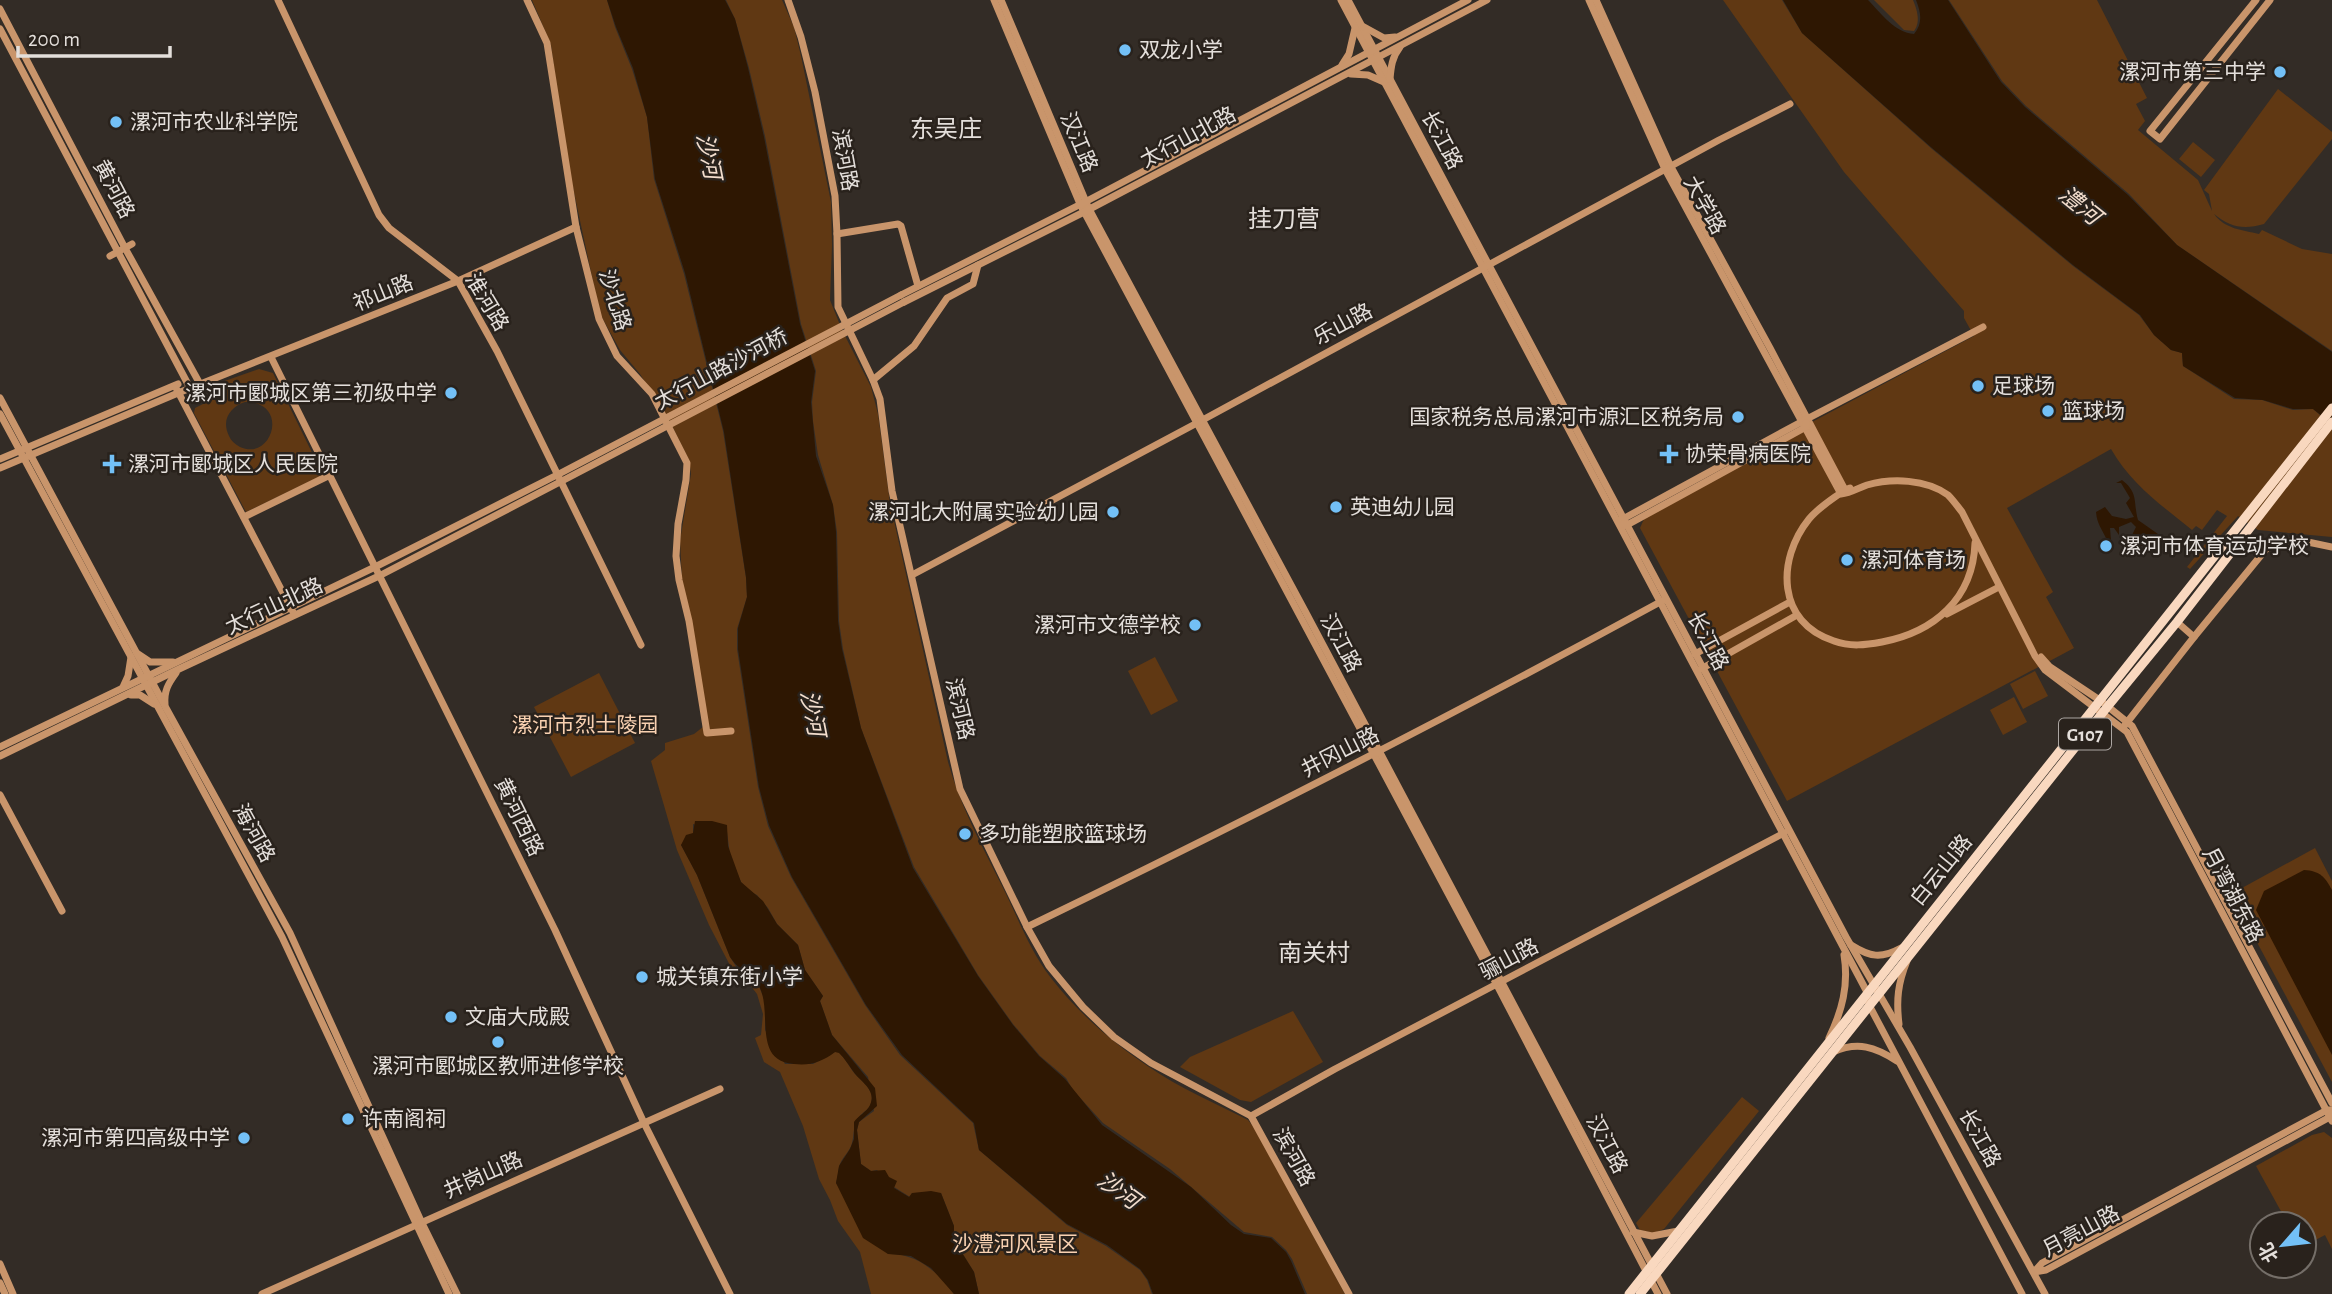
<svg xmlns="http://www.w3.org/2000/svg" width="2332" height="1294" font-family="'Alegreya Sans','Noto Sans SC',sans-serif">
	<rect width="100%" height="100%" fill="#332c26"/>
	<g fill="#603813" fill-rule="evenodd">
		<path d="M532,0H607L615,27L632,69L647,117L654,179L684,274L723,431L746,578L747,597L737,629V649L758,787L768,826L791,877L865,1005L900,1055L973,1123L979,1150L1067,1225L1106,1246L1140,1270L1147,1280L1152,1294H979L974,1272L954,1240V1226L941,1193H912L910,1197L894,1187L877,1170L871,1171L861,1164L857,1130L859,1122L874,1111L868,1077L832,1035L820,1001L823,996L805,970L798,945L777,924L768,908L757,895L749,891L741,882L730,855L727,832L693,824V834L681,845L697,875L730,957L737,968L758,984L765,1001V1030L785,1064H813L835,1052H839C846,1059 849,1067 855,1074C863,1082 877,1092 870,1106C866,1112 859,1114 856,1122C853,1129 854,1136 852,1143C850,1152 841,1158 839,1167C838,1172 838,1177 836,1183L888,1254C917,1253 938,1272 954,1294H871L860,1252L838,1221L830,1200L819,1179L803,1126L780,1072L764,1062L755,1038L761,1035L763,1014L757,994L747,981L734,973L709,925L677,850L651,761L665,750V743L694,734L708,723L682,580L680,541L691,474L689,460L669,420L640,374L620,350L600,314L566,155L551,45Z"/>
		<path d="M726,0H782L794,27L801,56L831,202L832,245L830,300L842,330L871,387L878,414L890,503L948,762C960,805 981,844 1001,884C1017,915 1029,950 1051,978C1077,1012 1113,1043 1149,1067C1179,1088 1215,1103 1248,1120L1255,1129L1345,1294H1307L1292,1259L1286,1250L1272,1237L1244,1232L1170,1169L1103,1123L1073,1090L1066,1078L1040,1056L1013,1024L978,975L914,867L861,728L843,649L839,621L837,532L833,505L818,455L813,421L812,402L816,371L801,324L765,136L749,68L735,19Z"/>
		<path d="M1723,0H1782L1802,33L1932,149L2073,266L2139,315L2154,335L2171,350L2182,353L2183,366L2234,399L2262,400L2293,410L2313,409L2332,425V537L2258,530L2238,516L2190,569L2187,567L2227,516L2217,510L2202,530L2196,526L2192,530C2160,504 2132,485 2111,449L2007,508L2053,592L2046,597L2074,648L1787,801L1640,528L1644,519L1812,422L1974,336L1964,318V311L1844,172Z"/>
		<path d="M1874,0H1913C1917,10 1921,22 1914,31L1904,30Z"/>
		<path d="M1949,0H2097L2147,98L2136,104L2145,121L2138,130L2198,180L2212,211L2209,194L2204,190L2278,89L2332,132V139L2264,224C2243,230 2230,227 2214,214C2225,229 2242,230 2259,234L2262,230L2302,249L2332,254V351L2177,245L2129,194L2026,106L2002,81Z"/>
		<polygon points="2193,142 2215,160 2201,177 2179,159"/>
		<path d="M259,369L273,373L323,475L246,512L194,413L195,408L207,402L219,383ZM245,402C290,401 273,462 240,447C235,444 231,441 229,436C221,420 230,407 245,402Z"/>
		<polygon points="1155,657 1178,701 1151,715 1128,671"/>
		<polygon points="2035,671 2048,696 2023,709 2010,684"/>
		<polygon points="599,673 635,743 571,777 534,707"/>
		<polygon points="2014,697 2027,722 2003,735 1990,710"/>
		<polygon points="2315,848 2332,881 2332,1082 2231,894"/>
		<polygon points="1293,1011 1323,1062 1251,1102 1240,1100 1180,1067 1190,1057"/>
		<polygon points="1742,1097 1759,1111 1664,1229 1654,1233 1640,1230 1636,1223"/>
		<polygon points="2324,1132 2332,1138 2332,1249 2325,1235 2304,1246 2304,1224 2288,1224 2256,1166 2312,1135"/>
	</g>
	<g fill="#2e1702">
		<polygon points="607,0 725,0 735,19 748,68 764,137 800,324 815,371 811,402 816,456 833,505 836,532 838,621 842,649 861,728 913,868 978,976 1013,1025 1039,1056 1065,1079 1102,1125 1191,1187 1231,1225 1244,1234 1271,1238 1286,1252 1291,1261 1305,1294 1153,1294 1148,1280 1140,1269 1107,1245 1067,1224 979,1150 974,1123 902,1055 866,1005 792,877 769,825 759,787 738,649 738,628 747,597 746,577 724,432 685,273 655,179 647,117 633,68 616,27"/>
		<path d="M1783,0H1868C1881,13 1895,33 1914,34C1923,23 1921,13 1916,0H1948L2001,82L2025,107L2128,195L2177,245L2332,352V424L2313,409H2293L2263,400L2235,398L2183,366L2182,353L2171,350L2154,335L2140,315L2073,265L1932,148L1802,33Z"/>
		<path d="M2122,480C2139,493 2133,502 2138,520L2158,534L2160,543L2157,545L2151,541L2143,546L2136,545L2131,537L2136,527L2131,522L2119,527V535L2114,528H2110L2111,541L2107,540C2102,529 2097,524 2096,512L2105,507L2112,516L2126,519L2134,517L2126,503L2130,498L2121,483H2116Z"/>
		<path d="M695,821H712L727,825L728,846L741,882L763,901L777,924L798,945L805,970L823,996L820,1001L832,1035L875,1088L877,1106L859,1122L857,1130L861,1164L871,1171L885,1170L889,1177L897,1181L894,1188L909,1197L912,1193L931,1191L941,1193L954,1226V1240L974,1272L979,1294H954L931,1268L911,1256L888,1254L863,1238L836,1183L839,1166L850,1149L854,1139V1122C858,1116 867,1112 870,1105C877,1089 860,1082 853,1071C848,1064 845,1059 839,1053L835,1052C822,1062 810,1066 794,1064C753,1061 772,1014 760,988C755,977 738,970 730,957L697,875L681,845L686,835L693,833Z"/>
		<path d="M2304,870C2320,871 2325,877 2332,890V1055L2256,910L2264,891Z"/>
	</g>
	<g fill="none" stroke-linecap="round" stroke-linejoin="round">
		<g stroke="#c9956b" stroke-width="7">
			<polyline points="278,0 379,215 389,228 458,281 497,351 641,645"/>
			<polyline points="527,0 547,43 576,227 599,319 617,356 652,394 687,463 686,480 678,524 676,556 679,580 689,621 707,733 731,731"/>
			<polyline points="788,0 801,37 815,92 835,196 837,234 838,307 873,380 880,399 892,491 960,789 1027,927 1049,966 1083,1007 1114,1037 1151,1063 1251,1116 1349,1294"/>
			<polyline points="994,0 1080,204 1497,985 1658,1294"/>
			<polyline points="1001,0 1089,209 1305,611 1667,1294"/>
			<polyline points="1341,0 1867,992 1869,1005 2022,1294"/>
			<polyline points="1348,0 1846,937 1910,1047 2045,1294"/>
			<path d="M1589,0L1665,169L1841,494C1851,493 1858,488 1867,485C1892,478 1926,479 1948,495C1953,500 1958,507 1962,512L2035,656L2045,670L2127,732L2332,1121"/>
			<polyline points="1596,0 1671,167 1770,348 1845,490 1850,488"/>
			<polyline points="2256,0 2150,131 2160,139 2270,0"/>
			<polyline points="0,9 125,248 200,384"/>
			<polyline points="1364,27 1384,38 1395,37"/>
			<polyline points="0,29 190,388"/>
			<polyline points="1342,65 1349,54 1355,28"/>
			<polyline points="1351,74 1368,75 1384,82"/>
			<path d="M1390,79C1391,67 1392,57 1400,47"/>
			<polyline points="837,234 898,224 901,226 918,286"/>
			<polyline points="110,256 132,244"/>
			<polyline points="901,295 1085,202 1468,0"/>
			<polyline points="904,302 1084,212 1487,0"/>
			<polyline points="271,357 555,930 644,1123 730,1294"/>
			<polyline points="873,380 914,346 947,298 973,284 978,265"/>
			<polyline points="175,386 293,612"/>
			<polyline points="0,398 166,708 290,933 421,1221 457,1294"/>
			<polyline points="0,414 282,937 449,1294"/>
			<polyline points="0,459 178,384"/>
			<polyline points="0,468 178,393 458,281 576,227"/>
			<path d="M1842,492C1831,500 1818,508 1809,519C1776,560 1777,623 1834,641C1850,647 1866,645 1882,642C1934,632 1973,599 1975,543"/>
			<polyline points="244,517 330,475"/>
			<polyline points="1621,520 1803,421 1983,327"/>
			<polyline points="1623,524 1627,525 1806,427 1806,423"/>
			<polyline points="912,575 1197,423 1719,140 1790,104"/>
			<polyline points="1947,614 1999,587"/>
			<polyline points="2177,622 2194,637"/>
			<polyline points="138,654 150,662 173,662"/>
			<polyline points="1695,654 1790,602"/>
			<polyline points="2041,657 2050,667 2101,701 2132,726 2332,1103"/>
			<polyline points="1701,669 1797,615"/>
			<polyline points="123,687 128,676 131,657"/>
			<polyline points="131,695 140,695 154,704"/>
			<path d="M165,704C164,691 168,684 176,673"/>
			<polyline points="2125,725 2194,637 2267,548 2289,541 2303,541 2332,547"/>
			<polyline points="0,747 375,567 557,475"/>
			<polyline points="0,756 179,669 379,576 560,482"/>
			<polyline points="0,795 62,911"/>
			<path d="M1027,927C1241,823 1453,715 1662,601"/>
			<path d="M1851,945C1870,957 1881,959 1901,948"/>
			<path d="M1899,1024C1896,1000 1898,983 1907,961"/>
			<path d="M1829,1038C1842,1011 1849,985 1844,955"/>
			<path d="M1833,1052C1858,1041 1875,1047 1897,1061"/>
			<polyline points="1251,1116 1335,1069 1784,833"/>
			<polyline points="1633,1232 1652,1236 1678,1231"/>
			<polyline points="0,1264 13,1294"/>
			<polyline points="2034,1272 2042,1263 2327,1110 2331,1110"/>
			<polyline points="2034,1272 2046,1270 2330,1117 2332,1114"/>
			<polyline points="0,1283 5,1294"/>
			<polyline points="262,1294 720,1089"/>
		</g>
		<g stroke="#f9d8bf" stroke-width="9">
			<path d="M1629,1294C1863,998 2098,704 2332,408"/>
			<polyline points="1640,1294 2108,706 2177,622 2332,422"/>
		</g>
		<g stroke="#c9956b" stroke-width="7">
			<polyline points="557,475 901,295"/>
			<polyline points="560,482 904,302"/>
		</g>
	</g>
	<g fill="#73c0f6" stroke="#29221c" stroke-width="2.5">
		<circle cx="1125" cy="50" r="7"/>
		<circle cx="2280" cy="72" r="7"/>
		<circle cx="116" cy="122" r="7"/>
		<circle cx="1978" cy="386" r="7"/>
		<circle cx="451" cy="393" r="7"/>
		<circle cx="2048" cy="411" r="7"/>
		<circle cx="1738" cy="417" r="7"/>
		<path d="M1665.5 443.5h7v7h7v7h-7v7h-7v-7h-7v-7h7z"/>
		<path d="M108.5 453.5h7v7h7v7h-7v7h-7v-7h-7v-7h7z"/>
		<circle cx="1336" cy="507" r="7"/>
		<circle cx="1113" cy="512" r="7"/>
		<circle cx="2106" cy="546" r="7"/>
		<circle cx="1847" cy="560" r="7"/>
		<circle cx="1195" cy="625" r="7"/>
		<circle cx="965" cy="834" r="7"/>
		<circle cx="642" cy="977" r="7"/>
		<circle cx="451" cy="1017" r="7"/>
		<circle cx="498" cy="1042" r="7"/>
		<circle cx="348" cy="1119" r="7"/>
		<circle cx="244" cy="1138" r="7"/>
	</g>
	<g text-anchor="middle" stroke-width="5" stroke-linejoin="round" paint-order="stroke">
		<rect fill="#29221c" stroke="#aca6a2" stroke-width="2" x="2059" y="718.5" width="52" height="31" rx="5"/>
		<g font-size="19" font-weight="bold" fill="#e4dfdb">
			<text x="2085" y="741">G107</text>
		</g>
		<g font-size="21" fill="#e4dfdb" stroke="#29221c" text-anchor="start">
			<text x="1139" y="57">双龙小学</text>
			<text x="2266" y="79" text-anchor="end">漯河市第三中学</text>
			<text x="130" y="129">漯河市农业科学院</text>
			<text x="1992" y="393">足球场</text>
			<text x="437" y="400" text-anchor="end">漯河市郾城区第三初级中学</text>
			<text x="2062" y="418">篮球场</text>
			<text x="1724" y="424" text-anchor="end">国家税务总局漯河市源汇区税务局</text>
			<text x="1685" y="461">协荣骨病医院</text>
			<text x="128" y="471">漯河市郾城区人民医院</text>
			<text x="1350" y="514">英迪幼儿园</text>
			<text x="1099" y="519" text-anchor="end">漯河北大附属实验幼儿园</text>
			<text x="2120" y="553">漯河市体育运动学校</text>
			<text x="1861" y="567">漯河体育场</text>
			<text x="1181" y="632" text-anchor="end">漯河市文德学校</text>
			<text x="979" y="841">多功能塑胶篮球场</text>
			<text x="656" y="984">城关镇东街小学</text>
			<text x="465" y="1024">文庙大成殿</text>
			<text x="498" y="1073" text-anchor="middle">漯河市郾城区教师进修学校</text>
			<text x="362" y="1126">许南阁祠</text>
			<text x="230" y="1145" text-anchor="end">漯河市第四高级中学</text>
		</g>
		<g font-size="21" fill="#e4dfdb" stroke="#29221c">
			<text transform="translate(1188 137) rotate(-28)" y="7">太行山北路</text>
			<text transform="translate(1442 140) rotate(62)" y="7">长江路</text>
			<text transform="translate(1079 142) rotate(67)" y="7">汉江路</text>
			<text transform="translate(845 160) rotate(80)" y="7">滨河路</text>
			<text transform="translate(114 189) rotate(62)" y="7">黄河路</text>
			<text transform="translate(1705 205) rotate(61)" y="7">大学路</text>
			<text transform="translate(383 293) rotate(-22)" y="7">祁山路</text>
			<text transform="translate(615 300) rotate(73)" y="7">沙北路</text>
			<text transform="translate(487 302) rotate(59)" y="7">淮河路</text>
			<text transform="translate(1343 324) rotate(-28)" y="7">乐山路</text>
			<text transform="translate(721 369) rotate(-28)" y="7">太行山路沙河桥</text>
			<text transform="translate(274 606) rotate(-25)" y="7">太行山北路</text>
			<text transform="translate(1708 641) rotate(62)" y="7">长江路</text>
			<text transform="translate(1341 643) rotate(62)" y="7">汉江路</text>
			<text transform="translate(960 709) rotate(77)" y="7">滨河路</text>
			<text transform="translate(1340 752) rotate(-27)" y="7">井冈山路</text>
			<text transform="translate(519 817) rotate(64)" y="7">黄河西路</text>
			<text transform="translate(254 833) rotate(61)" y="7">海河路</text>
			<text transform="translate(1941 870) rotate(-51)" y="7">白云山路</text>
			<text transform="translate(2233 895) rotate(62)" y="7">月湾湖东路</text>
			<text transform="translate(1509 959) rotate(-28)" y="7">骊山路</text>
			<text transform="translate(1980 1138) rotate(61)" y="7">长江路</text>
			<text transform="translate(1607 1144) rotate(62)" y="7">汉江路</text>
			<text transform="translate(1294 1157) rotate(61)" y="7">滨河路</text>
			<text transform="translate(483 1175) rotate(-24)" y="7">井岗山路</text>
			<text transform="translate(2081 1231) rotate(-28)" y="7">月亮山路</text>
		</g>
		<g font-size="21" fill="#f9d1b1" stroke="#29221c">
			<text x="585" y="732">漯河市烈士陵园</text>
			<text x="1015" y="1251">沙澧河风景区</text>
		</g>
		<g font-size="23" font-style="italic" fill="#f3dece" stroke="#29221c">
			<text transform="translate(709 156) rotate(79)" y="8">沙河</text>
			<text transform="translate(2080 205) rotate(39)" y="8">澧河</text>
			<text transform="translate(813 713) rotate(79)" y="8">沙河</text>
			<text transform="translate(1119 1190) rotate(36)" y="8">沙河</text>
		</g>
		<g font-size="24" fill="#e4dfdb" stroke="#29221c">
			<text x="946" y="137">东吴庄</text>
			<text x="1284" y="227">挂刀营</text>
			<text x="1314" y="961">南关村</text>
		</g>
	</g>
	<g transform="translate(2283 1245) rotate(242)"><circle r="33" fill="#29221c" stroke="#746e68" stroke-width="2"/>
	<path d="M0-5L12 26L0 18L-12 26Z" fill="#73c0f6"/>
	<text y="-10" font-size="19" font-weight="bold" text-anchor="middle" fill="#e4dfdb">北</text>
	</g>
	<path d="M18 46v10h152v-10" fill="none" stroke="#e4dfdb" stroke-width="3.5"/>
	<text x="28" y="46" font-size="21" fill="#e4dfdb" stroke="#29221c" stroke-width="5" paint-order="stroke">200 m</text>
</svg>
